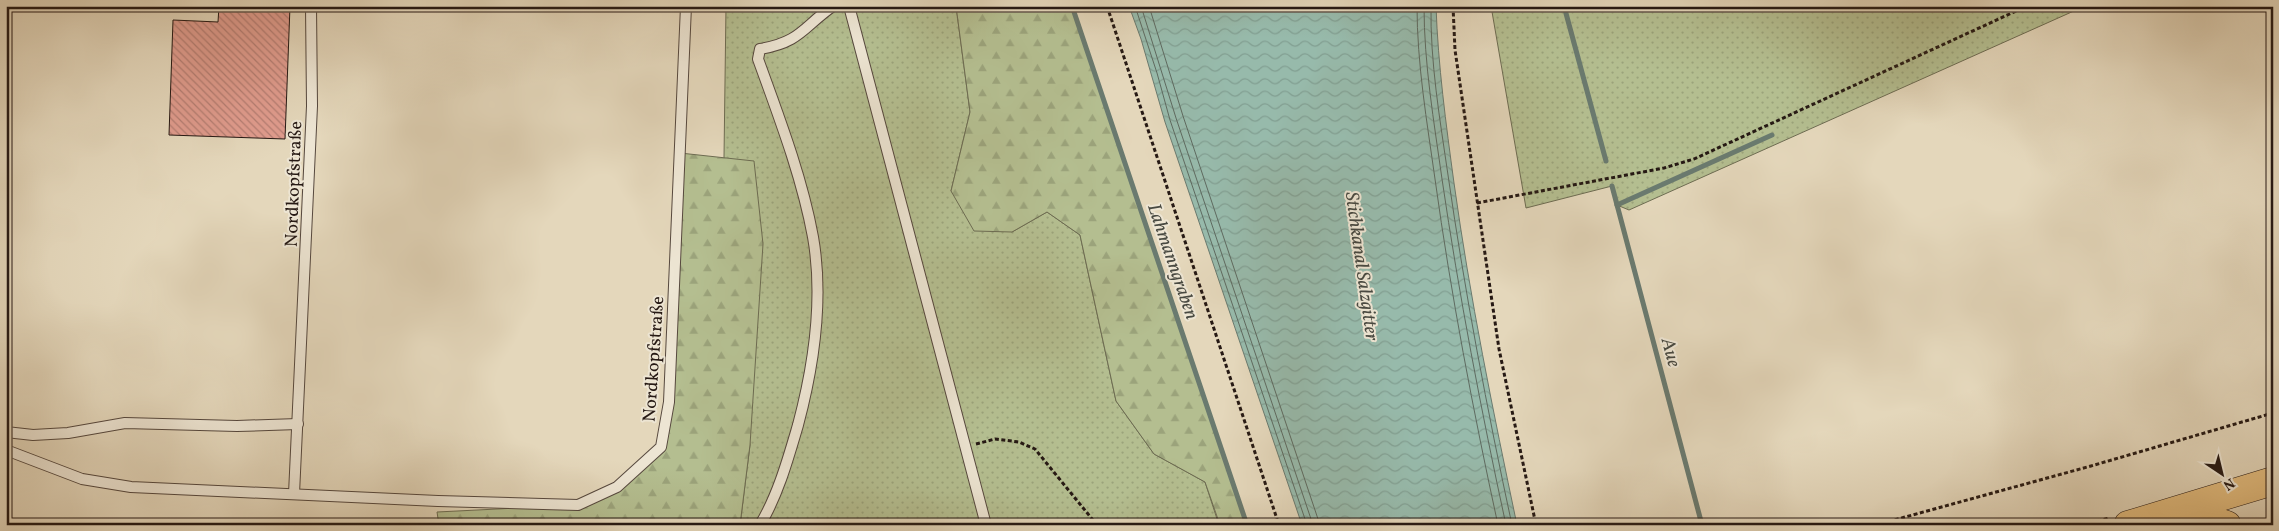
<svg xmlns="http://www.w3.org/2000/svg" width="2279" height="531" font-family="Vollkorn,serif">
	<defs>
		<pattern id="grass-dots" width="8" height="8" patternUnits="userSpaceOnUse" patternTransform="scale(1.25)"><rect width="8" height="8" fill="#b4be90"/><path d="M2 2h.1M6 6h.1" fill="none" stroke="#9ba37b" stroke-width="1.8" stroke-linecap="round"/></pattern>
		<pattern id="forest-firs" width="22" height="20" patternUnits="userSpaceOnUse" patternTransform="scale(1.25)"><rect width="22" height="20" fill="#b4be90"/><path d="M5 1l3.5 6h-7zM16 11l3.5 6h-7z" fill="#9ba37b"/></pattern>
		<pattern id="water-waves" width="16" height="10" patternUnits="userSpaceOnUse" patternTransform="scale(1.25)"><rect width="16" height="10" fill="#97baab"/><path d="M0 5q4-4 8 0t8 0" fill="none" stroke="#829f92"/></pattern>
		<pattern id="building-back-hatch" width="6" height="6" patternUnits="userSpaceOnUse" patternTransform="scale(1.25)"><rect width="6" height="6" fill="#e09c8e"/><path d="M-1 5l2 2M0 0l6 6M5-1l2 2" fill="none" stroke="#b57e73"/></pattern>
	</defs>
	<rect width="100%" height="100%" fill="#e4d7bb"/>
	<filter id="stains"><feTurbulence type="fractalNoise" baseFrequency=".004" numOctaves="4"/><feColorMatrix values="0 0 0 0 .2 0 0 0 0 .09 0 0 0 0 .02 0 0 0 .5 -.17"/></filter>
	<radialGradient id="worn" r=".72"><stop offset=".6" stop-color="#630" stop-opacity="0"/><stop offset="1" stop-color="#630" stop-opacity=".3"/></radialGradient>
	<g fill="url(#grass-dots)" stroke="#6d6c52">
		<polygon points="726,6 956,6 970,112 951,191 1012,232 1047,212 1080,235 1116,401 1154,454 1205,482 1219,525 740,525 750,445 724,157"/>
		<polygon points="1491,6 2085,6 1629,210 1617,205 1612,186 1526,208"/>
	</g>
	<g fill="url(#forest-firs)" stroke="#6d6c52">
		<polygon points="956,6 1072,6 1247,525 1220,525 1205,482 1154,454 1116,401 1080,235 1047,212 1012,232 974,231 951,191 970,112"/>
		<polygon points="680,153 754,161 763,244 750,445 740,525 439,525 437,512 578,505 617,487 661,447 669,402"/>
	</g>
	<path fill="url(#water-waves)" stroke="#6a7a6f" d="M1129,6H1436C1438,65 1446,124 1454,183C1470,298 1493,411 1517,525H1302L1165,122L1141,39Z"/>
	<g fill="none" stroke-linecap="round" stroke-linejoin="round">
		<g stroke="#5e6a60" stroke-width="1">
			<polyline points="1135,6 1157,73 1170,120 1307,525"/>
			<polyline points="1141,6 1176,118 1313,525"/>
			<polyline points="1149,6 1183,116 1320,525"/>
			<path d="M1417,6C1417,64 1427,122 1435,179C1451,295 1473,410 1498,525"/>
			<path d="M1424,6C1424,64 1434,122 1442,179C1459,295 1481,410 1506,525"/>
			<path d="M1431,6C1430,62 1440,120 1448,175C1465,293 1487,409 1512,525"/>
		</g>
		<g stroke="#6a7a6f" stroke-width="5">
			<polyline points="1072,6 1247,525"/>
			<polyline points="1564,6 1606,161"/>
			<polyline points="1612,186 1702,525"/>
			<polyline points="1617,205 1772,135"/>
		</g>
	</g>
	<polygon fill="url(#building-back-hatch)" stroke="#261914" points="219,6 290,6 285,139 169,135 173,20 218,22"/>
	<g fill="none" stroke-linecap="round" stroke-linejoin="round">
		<defs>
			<g id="lane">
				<polyline points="849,6 986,525"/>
				<polyline points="6,432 33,435 68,433 125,423 237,426 298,424"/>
				<polyline points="6,450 82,479 131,487 438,501 578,505 617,487 661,447 669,402 686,6"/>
				<polyline points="294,494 312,106 311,6"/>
				<path d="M760,525C778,495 788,459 798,425C814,365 824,300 813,237C802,177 779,117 758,59L760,49C801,42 803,27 833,6"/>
			</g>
			<g id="highway">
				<polyline points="2209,519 2227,525"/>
				<polyline points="2128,525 2273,481"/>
			</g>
		</defs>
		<use href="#lane" stroke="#56483e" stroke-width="12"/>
		<use href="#highway" stroke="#261914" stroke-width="29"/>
		<g stroke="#261914" stroke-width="3" stroke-dasharray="4 2.5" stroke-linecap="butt">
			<polyline points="1107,6 1279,525"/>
			<polyline points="1453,6 1455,50 1499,349 1536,525"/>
			<polyline points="1477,203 1664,168 1694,159 2027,6"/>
			<polyline points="976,444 995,439 1019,442 1035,449 1097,525"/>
			<polyline points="1876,525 2091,466 2273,413"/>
			<polyline points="2085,525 2109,518"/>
		</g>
		<use href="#lane" stroke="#ede5d3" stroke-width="10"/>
		<use href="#highway" stroke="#e2bc7e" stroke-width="28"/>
	</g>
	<g text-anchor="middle" stroke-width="4" stroke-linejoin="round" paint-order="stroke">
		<g font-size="18" fill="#261914" stroke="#ede5d3">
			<text transform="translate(293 184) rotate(-88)" y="6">Nordkopfstraße</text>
			<text transform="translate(653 359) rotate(-86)" y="6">Nordkopfstraße</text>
		</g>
		<g font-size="19" font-style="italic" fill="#484941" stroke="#ede5d3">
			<text transform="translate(1174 261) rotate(71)" y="7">Lahmanngraben</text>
			<text transform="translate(1363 266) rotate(82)" y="7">Stichkanal Salzgitter</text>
			<text transform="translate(1672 352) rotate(75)" y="7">Aue</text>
		</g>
	</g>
	<rect width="2279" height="531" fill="none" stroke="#e4d7bb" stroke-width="25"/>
	<rect x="8" y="8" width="2264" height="516" fill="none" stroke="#261914" stroke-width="2.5"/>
	<rect x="12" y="12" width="2254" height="506" fill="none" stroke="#261914"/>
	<g transform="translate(2222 474) rotate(145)" stroke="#ede5d3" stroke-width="4" paint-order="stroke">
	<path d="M0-4L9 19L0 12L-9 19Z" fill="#261914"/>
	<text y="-8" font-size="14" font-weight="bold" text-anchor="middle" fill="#261914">N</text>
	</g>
	<rect width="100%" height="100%" filter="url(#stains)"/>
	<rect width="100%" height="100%" fill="url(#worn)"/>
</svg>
